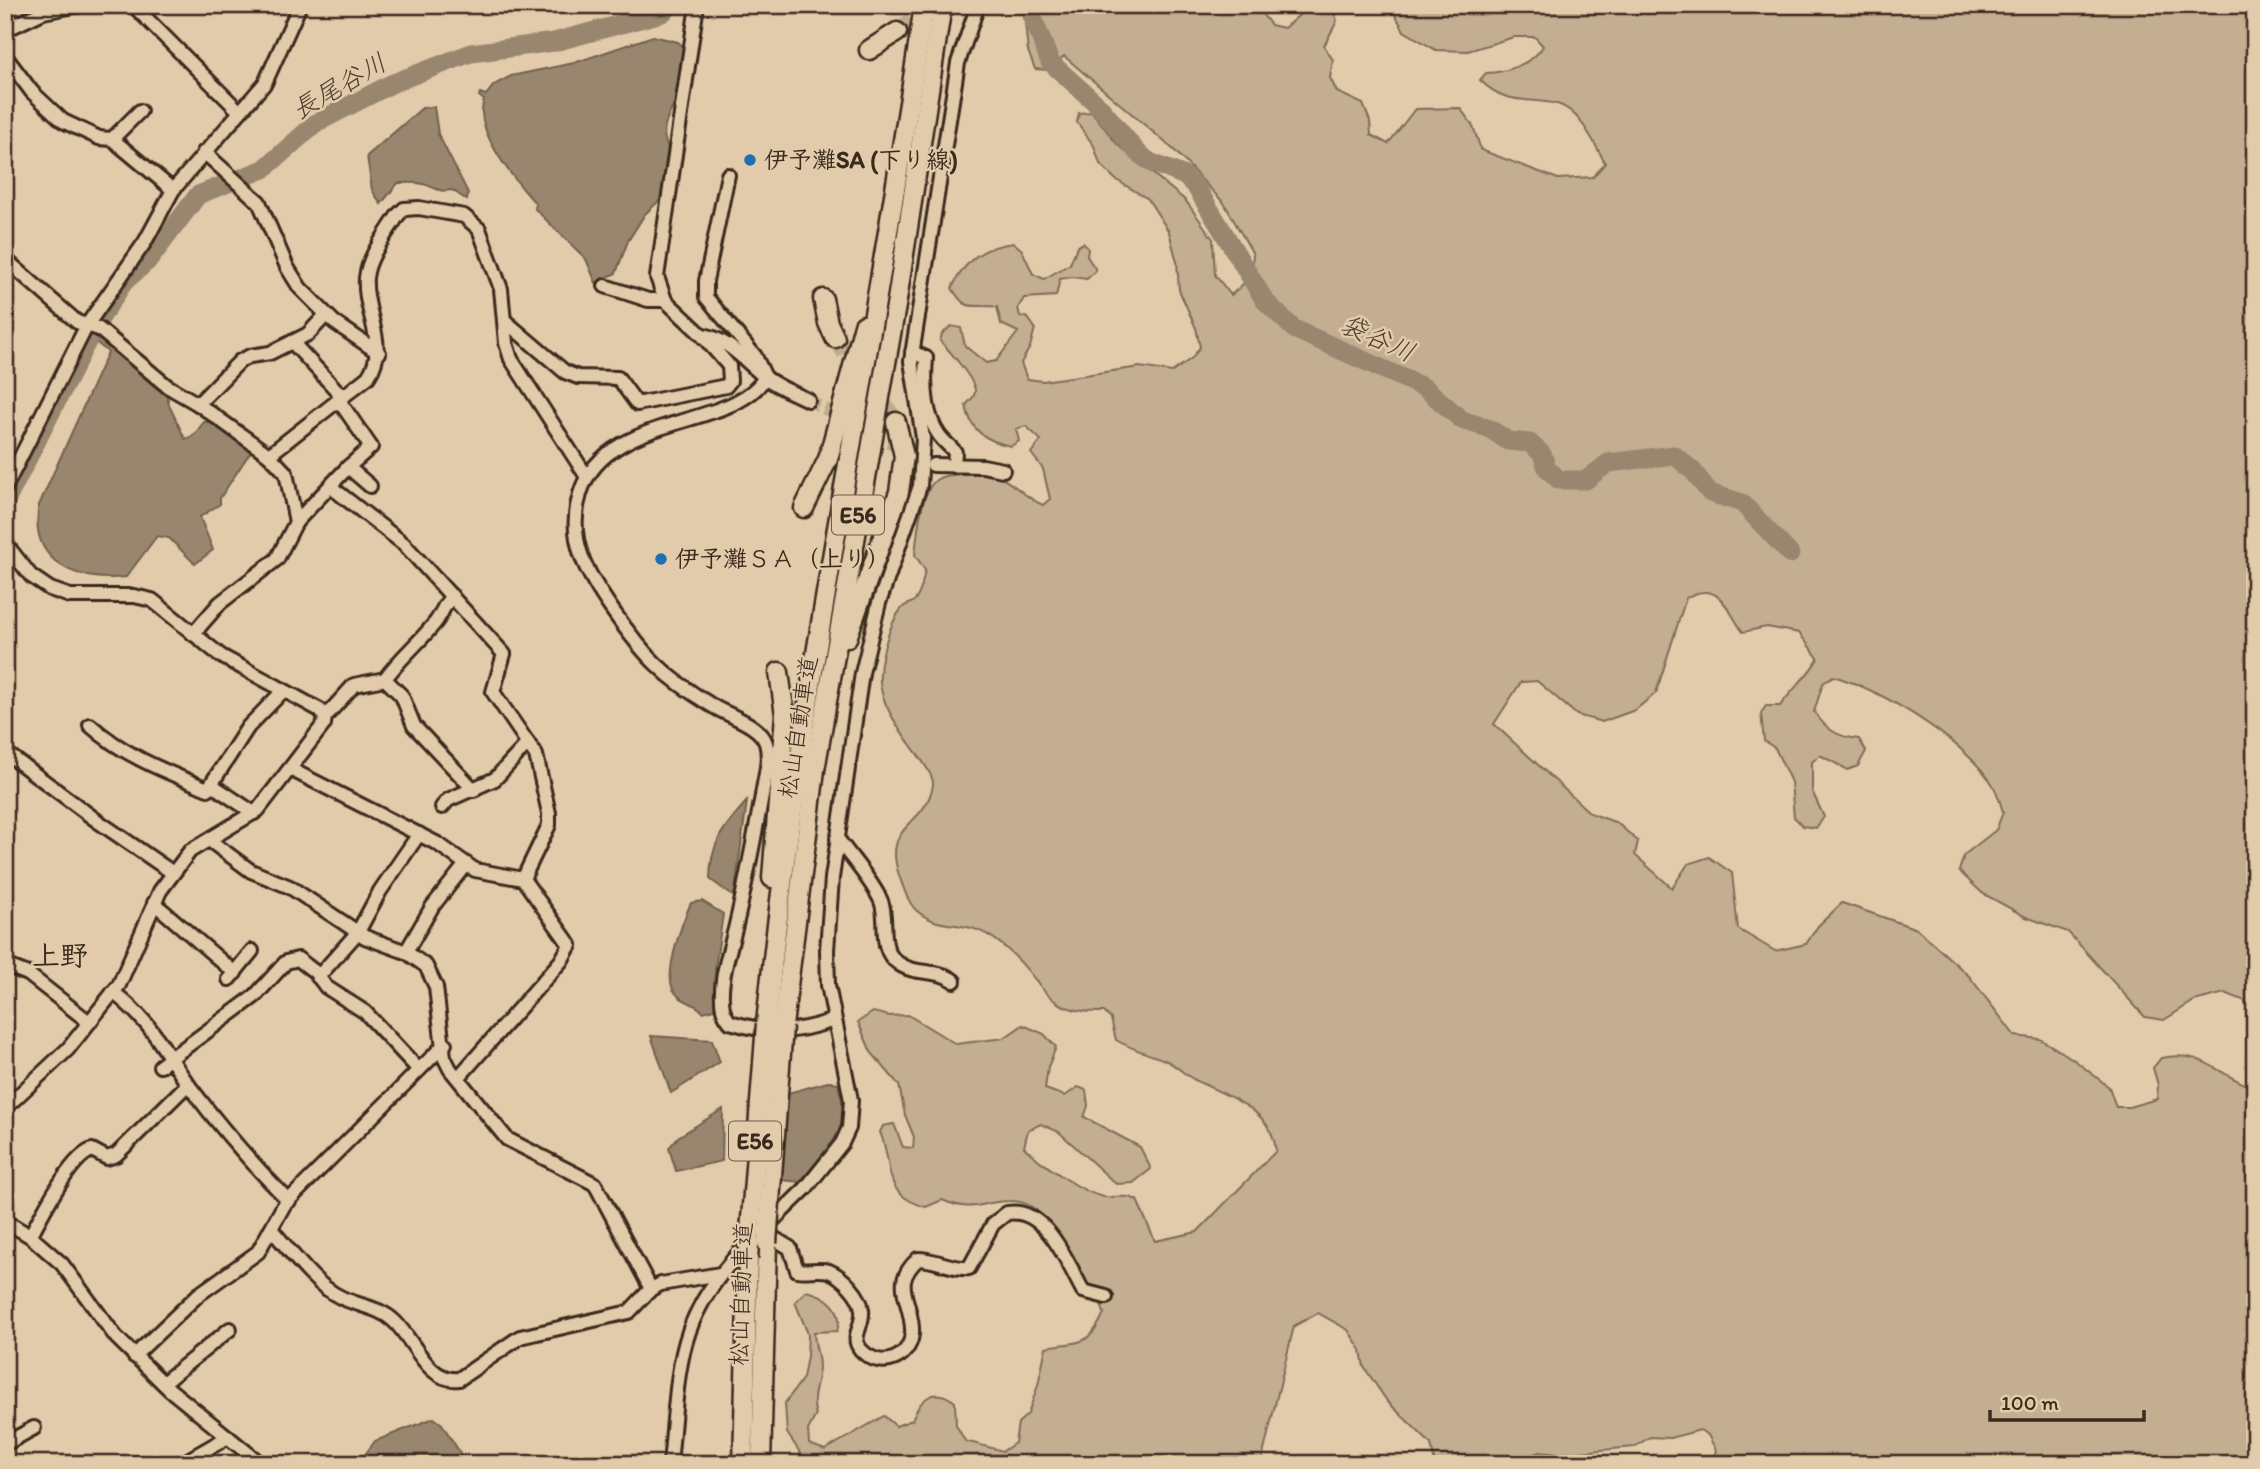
<svg xmlns="http://www.w3.org/2000/svg" width="2260" height="1469" font-family="Itim,'Klee One',sans-serif">
	<rect width="100%" height="100%" fill="#e1cbab"/>
	<filter id="ink" filterUnits="userSpaceOnUse"><feTurbulence type="fractalNoise" baseFrequency=".0143" numOctaves="2"/><feDisplacementMap in="SourceGraphic" scale="14" xChannelSelector="R" yChannelSelector="G"/><feConvolveMatrix kernelMatrix="1 2 1 2 8 2 1 2 1" color-interpolation-filters="sRGB"/></filter>
	<g filter="url(#ink)">
		<path fill="#c3ae91" stroke="#7f6c58" stroke-width="2" d="M1023,5H1255L1271,25L1284,28L1311,5L1332,7L1337,21L1324,46L1333,60L1330,78L1337,92L1363,104L1370,121L1371,135L1388,144L1415,109L1460,108L1473,126L1481,150L1558,179L1593,177L1605,163C1595,144 1579,109 1557,104C1526,97 1506,106 1480,80L1486,73C1505,73 1534,63 1543,46L1535,37H1514L1468,51L1436,50L1404,31L1390,5H2255V1011L2243,1000L2225,993L2194,1001L2164,1020L2145,1017L2068,932L2026,917L1982,893L1959,871L1964,855L1996,830L2003,812C2000,802 1997,790 1991,782C1960,738 1884,691 1833,676L1823,683L1814,712C1827,730 1837,737 1859,739L1866,751L1858,766L1848,770L1820,755L1812,762V791L1824,817L1816,828L1803,826L1794,817L1791,782L1775,748L1764,741L1761,713L1766,706H1780C1791,690 1812,672 1818,658L1799,633L1767,627L1743,632C1728,612 1720,578 1686,598L1656,693L1635,710L1602,722L1577,715L1537,681L1521,682L1494,724L1590,813L1617,823L1638,841L1635,855L1672,888L1688,864L1709,857L1732,873L1738,929L1775,951L1806,944L1818,926L1842,903L1917,929L1969,976L2015,1036L2040,1039L2073,1059L2109,1087L2116,1107H2129L2157,1099L2158,1085L2153,1068L2161,1058C2202,1050 2213,1071 2247,1085L2255,1078V1464H1712L1716,1450L1708,1435L1700,1430L1670,1438L1650,1437L1634,1447L1558,1454L1539,1452L1509,1464H1435L1431,1444L1387,1401L1364,1367L1361,1350L1348,1330L1318,1313L1294,1326L1262,1459L1269,1464H800L803,1457L787,1433L785,1403L803,1378L807,1356L808,1334L795,1302L806,1291C826,1295 845,1309 837,1331L814,1332C814,1344 819,1355 819,1366C819,1384 810,1396 816,1415L808,1430L809,1444L825,1450L884,1416L896,1426L912,1420C920,1399 934,1385 955,1402L956,1425L965,1441L1003,1451L1015,1443L1018,1423L1028,1414L1038,1385L1046,1347C1079,1341 1089,1348 1104,1313C1101,1305 1099,1295 1093,1289C1089,1285 1084,1282 1081,1277C1066,1253 1047,1200 1011,1201C980,1201 975,1214 942,1200L926,1207C880,1194 895,1168 880,1132L883,1126L894,1124L903,1147L913,1148L914,1137L905,1115L899,1085L871,1052L858,1022L873,1012L890,1016L908,1015L956,1044L1004,1038L1023,1025L1044,1034L1056,1047L1048,1067L1045,1089L1065,1096L1078,1087L1086,1090L1088,1106L1084,1117L1140,1147L1151,1169L1133,1183L1116,1184L1059,1132L1041,1124L1028,1130L1024,1147C1038,1161 1085,1195 1105,1197C1118,1198 1124,1194 1137,1200L1155,1241L1197,1232L1276,1151C1272,1108 1228,1097 1195,1080C1185,1075 1177,1066 1167,1061C1150,1054 1133,1050 1116,1040L1111,1019L1104,1012C1041,1014 1048,984 1008,950C996,939 983,930 967,927C947,923 934,925 917,911C908,903 904,889 900,878C880,823 925,829 933,785C936,766 875,716 880,673C881,655 890,622 902,608C905,604 912,604 915,600C922,593 923,578 925,570L915,555C917,537 920,495 934,482C941,474 955,475 965,474C974,473 988,472 997,476C1015,483 1025,498 1043,505L1050,499L1043,469L1031,453L1041,440L1026,426L1016,429L1019,441L1011,446C986,441 970,431 966,405C970,400 975,398 975,391C975,380 949,350 940,341L942,334L951,326L961,328L965,346L986,363L996,361L1018,332L1001,324L997,307C972,303 967,314 952,288C965,260 983,246 1014,243L1022,250L1033,274L1044,279L1070,264L1077,247L1083,243L1088,248L1087,256L1096,270L1087,279L1072,277L1060,279L1056,296L1024,298L1018,308L1020,316L1028,318L1035,328L1030,347L1021,363L1027,379L1043,381L1140,367L1172,372L1192,358L1200,347L1196,328L1179,290L1177,262L1169,232L1148,199L1115,179L1100,164L1094,146L1077,122L1079,113L1092,112L1117,144L1186,201L1213,239L1215,275L1231,295L1252,276L1253,254L1224,203L1174,150L1064,56L1048,70L1035,69L1028,51Z"/>
		<g fill="#99866e" stroke="#73614e" stroke-width="2">
			<path d="M653,36L678,42L687,50C684,63 685,83 679,95C671,111 655,133 671,151L661,199L645,214L628,241L616,273L596,283L586,259L535,209L536,204C517,183 472,130 484,100L479,96L480,93L486,95L494,85L511,76L574,63Z"/>
			<path d="M434,107L438,134L468,193L467,200L452,190C439,193 435,187 423,184C415,182 406,183 398,183L381,204L372,190L367,156L422,108Z"/>
			<path d="M90,332L166,390L169,405L185,439L193,436L204,422H209L251,451L220,498V504L200,517L213,550L195,564L169,538L157,536L126,577C78,583 28,563 39,505L108,352L88,336Z"/>
			<path d="M747,801L734,897L710,879C710,843 724,827 747,801Z"/>
			<path d="M702,901L723,914L715,968L714,1009L703,1012C694,1001 680,1003 673,989C664,972 683,920 691,903Z"/>
			<polygon points="651,1036 712,1040 720,1062 671,1093"/>
			<polygon points="831,1081 838,1084 845,1112 836,1139 800,1182 782,1180 788,1093"/>
			<polygon points="723,1109 722,1161 676,1171 669,1148 678,1137"/>
			<polygon points="434,1418 442,1424 467,1464 358,1464 375,1441"/>
		</g>
		<g fill="none" stroke-linecap="round" stroke-linejoin="round">
			<g stroke="#99866e" stroke-width="19">
				<polyline points="1028,5 1050,62 1099,106 1138,153 1150,162 1185,176 1196,187 1265,301 1294,329 1425,388 1462,420 1490,429 1508,441 1530,443 1542,454 1547,468 1559,480 1586,480 1608,463 1674,455 1693,471 1710,493 1742,503 1790,554"/>
				<polyline points="98,322 123,283 149,260 198,195 264,169 316,123 393,83 471,53 554,42 662,13 672,5"/>
				<polyline points="5,503 92,332"/>
			</g>
			<polyline stroke="#c0ab8f" stroke-width="12" stroke-dasharray="12 6" stroke-linecap="butt" points="808,400 929,463"/>
			<g stroke="#c0ab8f" stroke-width="18" stroke-dasharray="18 9" stroke-linecap="butt">
				<polyline points="897,32 930,9"/>
				<polyline points="835,338 896,422"/>
			</g>
			<defs>
				<g id="minor">
					<polyline points="133,5 240,112"/>
					<polyline points="697,5 657,277 665,300 702,335"/>
					<polyline points="5,30 43,12 80,5"/>
					<polyline points="5,56 32,92 63,121 99,138 112,139 173,190"/>
					<polyline points="112,139 140,111"/>
					<polyline points="204,152 259,202 287,267 300,288 334,322 379,353"/>
					<path d="M728,175L706,281V297L755,356L765,377C736,430 604,412 580,494C566,540 587,574 613,611C644,655 663,676 711,705C726,715 760,724 766,743C771,759 764,780 762,796C754,839 746,883 736,925C730,951 718,982 723,1009C724,1014 727,1018 730,1022C771,1034 794,1034 834,1020"/>
					<path d="M5,259L77,322L99,329L167,386L198,404L269,455L368,377C390,345 363,312 366,278C368,256 387,233 398,215L404,209L419,208L464,216L479,229L501,289L506,343L511,359L587,477"/>
					<polyline points="605,286 648,300 665,300"/>
					<path d="M504,320L565,372L578,377L618,378L637,404L726,386L730,381L729,366L702,335C727,338 746,362 765,377C777,387 794,393 808,400"/>
					<polyline points="292,342 342,396"/>
					<path d="M912,352L926,358C924,382 924,414 939,435C943,441 950,446 955,452L954,466"/>
					<polyline points="198,404 240,361 250,356 270,353 308,334 326,315"/>
					<polyline points="933,465 983,466 1003,470"/>
					<polyline points="348,467 370,486"/>
					<polyline points="331,487 404,544 504,654 493,692 536,755 549,813 549,825 523,879"/>
					<polyline points="5,488 87,325 145,242 173,190 265,83 300,5"/>
					<polyline points="296,522 348,467 371,447 338,399"/>
					<polyline points="5,543 31,576 50,589 70,596 134,596 152,600 221,656 320,710 325,717 324,724 258,810 190,851 160,891 119,985 68,1049 5,1108"/>
					<polyline points="193,634 220,603 277,559 296,522 286,473 269,455"/>
					<polyline points="385,679 402,696 414,726 474,790"/>
					<path d="M325,717L354,685L385,679C399,659 418,644 434,624C442,615 443,605 452,596"/>
					<path d="M90,725C124,756 167,772 208,789L248,727L283,691"/>
					<polyline points="5,752 96,820 173,873"/>
					<polyline points="290,769 438,844 475,870 523,879 570,945 561,961 458,1078"/>
					<polyline points="212,785 254,813"/>
					<polyline points="442,807 448,800 495,779 528,743"/>
					<path d="M837,838C851,858 871,879 881,901C889,921 877,948 898,963C915,976 938,968 954,981"/>
					<polyline points="209,840 251,871 290,887 365,937 406,952 426,966 436,987 444,1057 450,1069 507,1139 595,1184 651,1289"/>
					<polyline points="154,903 235,973"/>
					<polyline points="406,952 432,907 462,869 468,866"/>
					<polyline points="5,965 28,974 89,1022"/>
					<polyline points="318,977 358,932 380,891 419,834"/>
					<polyline points="229,979 252,951"/>
					<path d="M113,992C154,1024 161,1047 190,1087C221,1128 253,1165 289,1201"/>
					<polyline points="160,1066 255,996 286,962 298,959 315,972 326,987 365,1012 419,1070"/>
					<polyline points="5,1221 30,1236 62,1264 116,1337 169,1389 261,1464"/>
					<polyline points="766,1227 806,1188 842,1143 849,1128 851,1100 828,985 827,950 832,878 862,673 879,603 920,486 923,438 911,361 958,63 978,5"/>
					<path d="M271,1229C291,1251 313,1284 340,1297C358,1306 379,1307 394,1321C414,1339 427,1383 459,1379L520,1337L629,1312L651,1289L661,1284L720,1274"/>
					<path d="M762,1231L790,1248L797,1270C808,1272 818,1268 829,1271C838,1275 844,1280 850,1287C879,1319 845,1332 861,1350C883,1373 914,1356 912,1328C910,1297 891,1284 918,1259C936,1259 953,1270 969,1268L993,1224L1007,1213C1046,1206 1068,1264 1083,1291L1106,1297"/>
					<path d="M30,1236C42,1215 70,1157 92,1150L107,1158L116,1155L188,1084"/>
					<polyline points="134,1356 198,1295 258,1252 284,1205 445,1044"/>
					<polyline points="163,1383 230,1329"/>
					<polyline points="5,1444 34,1428"/>
					<polyline points="181,1464 228,1437"/>
					<path d="M670,1464C680,1364 674,1317 750,1242"/>
				</g>
				<g id="highway">
					<polyline points="869,50 897,32"/>
					<polyline points="823,299 828,323 835,338"/>
					<polyline points="804,508 828,459 864,325"/>
					<polyline points="847,638 899,492 904,456 896,422"/>
					<polyline points="772,878 785,715 779,672"/>
					<path d="M766,1024C800,682 875,345 924,5"/>
					<polyline points="783,1026 815,770 897,300 942,5"/>
					<polyline points="743,1464 748,1258"/>
					<polyline points="761,1464 767,1243"/>
				</g>
			</defs>
			<use href="#minor" stroke="#3b2a1e" stroke-width="18"/>
			<use href="#highway" stroke="#3b2a1e" stroke-width="23"/>
			<use href="#minor" stroke="#e1cbab" stroke-width="12"/>
			<use href="#highway" stroke="#e1cbab" stroke-width="18"/>
			<defs>
				<g id="highway-bridge">
					<polyline points="767,1243 783,1026"/>
					<polyline points="748,1258 766,1024"/>
				</g>
			</defs>
			<use href="#highway-bridge" stroke="#3b2a1e" stroke-width="23" stroke-linecap="butt"/>
			<use href="#highway-bridge" stroke="#e1cbab" stroke-width="18"/>
		</g>
	</g>
	<g fill="#1f6fb2" stroke="#e1cbab" stroke-width="2.5">
		<circle cx="750" cy="160" r="7"/>
		<circle cx="661" cy="559" r="7"/>
	</g>
	<g text-anchor="middle" stroke-width="5" stroke-linejoin="round" paint-order="stroke">
		<g fill="#e1cbab" stroke="#6d5a48" stroke-width="2">
			<rect x="832" y="495.5" width="52" height="39" rx="5"/>
			<rect x="729" y="1121.5" width="52" height="39" rx="5"/>
		</g>
		<g font-size="23" font-weight="bold" fill="#3b2a1e">
			<text x="858" y="523">E56</text>
			<text x="755" y="1149">E56</text>
		</g>
		<g font-size="24" font-weight="bold" fill="#3b2a1e" stroke="#e1cbab" text-anchor="start">
			<text x="764" y="168">伊予灘SA (下り線)</text>
			<text x="675" y="567">伊予灘ＳＡ（上り）</text>
		</g>
		<g font-size="24" fill="#3b2a1e" stroke="#e1cbab">
			<text transform="translate(798 727) rotate(-81)" y="8">松山自動車道</text>
			<text transform="translate(741 1294) rotate(-88)" y="8">松山自動車道</text>
		</g>
		<g font-size="26" font-style="italic" fill="#4e3c2e" stroke="#e1cbab">
			<text transform="translate(339 86) rotate(-30)" y="9">長尾谷川</text>
			<text transform="translate(1378 338) rotate(24)" y="9">袋谷川</text>
		</g>
		<g font-size="28" font-weight="bold" fill="#3b2a1e" stroke="#e1cbab">
			<text x="60" y="965">上野</text>
		</g>
	</g>
	<rect width="2260" height="1469" fill="none" stroke="#e1cbab" stroke-width="28"/>
	<rect x="14" y="14" width="2232" height="1441" fill="none" stroke="#3b2a1e" stroke-width="2.5" filter="url(#ink)"/>
	<path d="M1990 1410v10h154v-10" fill="none" stroke="#3b2a1e" stroke-width="3.5"/>
	<text x="2001" y="1410" font-size="21" fill="#3b2a1e" stroke="#e1cbab" stroke-width="5" paint-order="stroke">100 m</text>
</svg>
